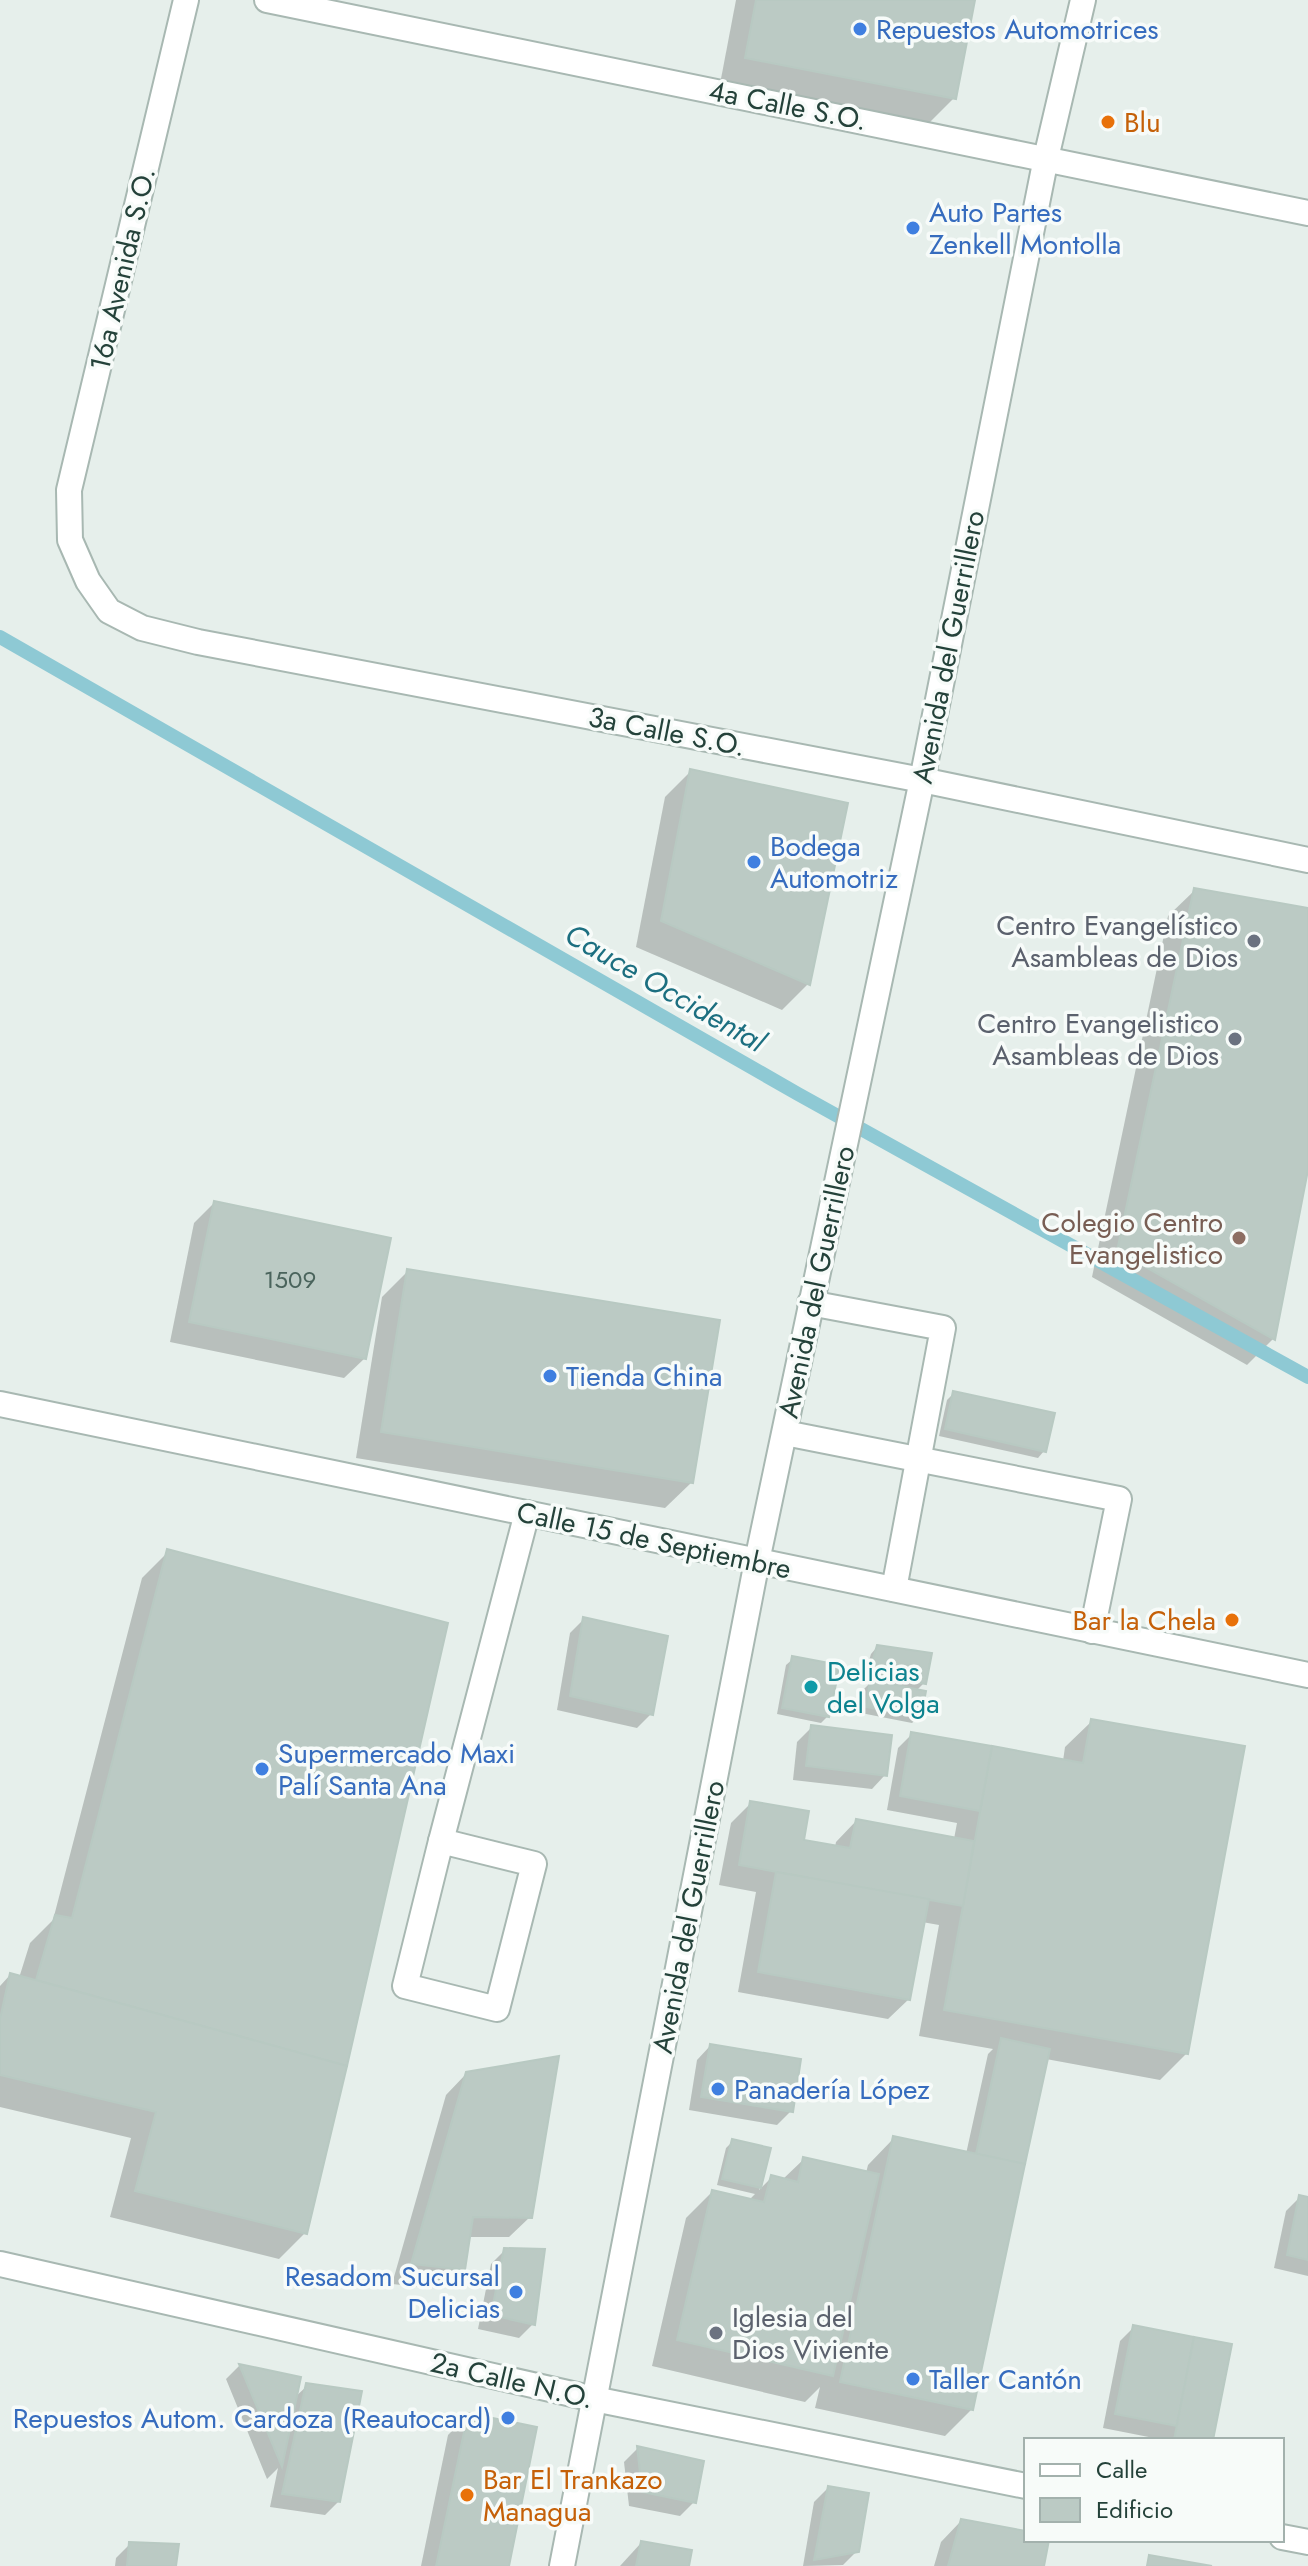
<svg xmlns="http://www.w3.org/2000/svg" width="1308" height="2566" font-family="Jost,sans-serif">
	<rect width="100%" height="100%" fill="#e6efeb"/>
	<g fill="#0003">
		<polygon points="736,0 973,0 954,98 928,124 720,84"/>
		<polygon points="691,771 846,805 808,984 782,1010 636,947 665,797"/>
		<polygon points="1195,890 1308,910 1308,1160 1273,1339 1247,1365 1092,1277 1168,916"/>
		<polygon points="214,1203 365,1358 344,1378 170,1342 194,1223"/>
		<polygon points="408,1271 692,1482 665,1508 356,1458 382,1297"/>
		<polygon points="953,1394 1044,1451 1038,1458 939,1436 947,1400"/>
		<polygon points="168,1552 446,1625 305,2233 279,2259 110,2217 131,2138 0,2107 0,1986 10,1975 19,1978 30,1943 53,1920 142,1578"/>
		<polygon points="583,1620 651,1714 637,1728 557,1710 570,1633"/>
		<polygon points="877,1647 924,1683 916,1691 919,1716 912,1723 861,1713 864,1689 872,1681 863,1679 871,1654"/>
		<polygon points="793,1659 828,1716 821,1723 777,1714 786,1665"/>
		<polygon points="1092,1721 1187,2053 1160,2080 1046,2059 972,2409 945,2436 815,2408 820,2387 805,2402 652,2366 686,2218 712,2192 749,2200 755,2194 717,2185 726,2148 733,2141 768,2149 759,2190 771,2178 782,2180 804,2159 866,2173 868,2165 894,2138 966,2154 988,2054 993,2049 919,2036 939,1925 922,1922 909,1999 888,2019 738,1992 756,1892 719,1885 731,1823 751,1803 801,1841 835,1847 836,1842 856,1821 954,1839 957,1823 887,1810 898,1748 912,1734 1063,1761 1065,1747"/>
		<polygon points="811,1728 885,1775 872,1789 793,1780 797,1742"/>
		<polygon points="710,2046 791,2111 777,2125 689,2110 697,2060"/>
		<polygon points="466,2074 530,2217 509,2237 468,2237 463,2269 442,2289 392,2284 446,2095"/>
		<polygon points="1300,2197 1308,2199 1308,2276 1274,2268 1286,2211"/>
		<polygon points="505,2250 533,2324 519,2338 478,2329 491,2264"/>
		<polygon points="1134,2327 1211,2440 1164,2440 1103,2428 1120,2341"/>
		<polygon points="239,2366 299,2378 294,2398 307,2386 339,2501 325,2515 270,2507 278,2468 267,2479 226,2379"/>
		<polygon points="468,2415 507,2566 421,2566 448,2435"/>
		<polygon points="638,2448 694,2502 680,2516 629,2506 624,2462"/>
		<polygon points="828,2488 857,2551 843,2565 803,2566 814,2502"/>
		<polygon points="961,2521 1026,2533 1026,2540 1047,2540 1042,2566 934,2566 941,2542"/>
		<polygon points="641,2543 687,2566 620,2566"/>
		<polygon points="130,2544 174,2566 115,2566 116,2558"/>
	</g>
	<g fill="none" stroke-linecap="round" stroke-linejoin="round">
		<polyline stroke="#8ec9d4" stroke-width="14" points="0,637 798,1094 1308,1377"/>
	</g>
	<g fill="#bbcac4" stroke="#b8c9c2" stroke-width="2">
		<polygon points="756,0 975,0 956,99 745,58"/>
		<polygon points="690,769 848,803 810,985 661,921"/>
		<polygon points="1194,888 1308,908 1308,1170 1275,1340 1117,1251"/>
		<polygon points="214,1201 391,1238 366,1359 189,1322"/>
		<polygon points="407,1269 720,1320 693,1483 381,1432"/>
		<polygon points="953,1391 1055,1413 1046,1452 945,1429"/>
		<polygon points="167,1549 448,1623 347,2066 36,1980 55,1915 72,1918"/>
		<polygon points="583,1617 668,1636 653,1715 570,1696"/>
		<polygon points="877,1645 932,1653 926,1684 869,1673"/>
		<polygon points="792,1656 840,1665 829,1717 782,1708"/>
		<polygon points="870,1680 926,1691 921,1717 866,1707"/>
		<polygon points="1091,1719 1245,1746 1188,2054 944,2010 992,1746 1083,1763"/>
		<polygon points="811,1725 892,1735 887,1776 806,1766"/>
		<polygon points="911,1732 992,1746 980,1811 900,1796"/>
		<polygon points="750,1801 809,1811 804,1840 850,1848 856,1819 974,1841 963,1906 739,1865"/>
		<polygon points="776,1872 929,1899 910,2000 758,1972"/>
		<polygon points="10,1973 347,2066 307,2234 135,2191 156,2112 0,2075 0,2019"/>
		<polygon points="1001,2038 1050,2049 1025,2164 976,2154"/>
		<polygon points="710,2044 801,2059 793,2112 701,2097"/>
		<polygon points="559,2056 532,2218 473,2217 465,2270 411,2264 466,2072"/>
		<polygon points="893,2136 1025,2164 973,2410 840,2382"/>
		<polygon points="732,2139 771,2148 761,2188 722,2179"/>
		<polygon points="803,2157 879,2174 833,2376 677,2340 712,2190 764,2202 771,2175 798,2182"/>
		<polygon points="1299,2195 1308,2197 1308,2260 1287,2255"/>
		<polygon points="504,2248 545,2249 535,2325 491,2315"/>
		<polygon points="1133,2325 1194,2337 1177,2426 1115,2414"/>
		<polygon points="1194,2337 1232,2344 1213,2440 1174,2440"/>
		<polygon points="239,2364 301,2377 282,2467"/>
		<polygon points="306,2383 362,2391 340,2502 282,2494"/>
		<polygon points="468,2413 537,2427 509,2566 436,2566"/>
		<polygon points="637,2446 704,2461 696,2503 642,2492"/>
		<polygon points="828,2486 869,2493 859,2552 814,2560"/>
		<polygon points="961,2519 1026,2531 1026,2540 1049,2540 1044,2566 948,2566"/>
		<polygon points="641,2541 692,2550 689,2566 636,2566"/>
		<polygon points="129,2542 179,2544 176,2566 127,2566"/>
		<polygon points="1149,2555 1212,2566 1147,2566"/>
	</g>
	<g fill="none" stroke-linecap="round" stroke-linejoin="round">
		<defs>
			<g id="minor">
				<polyline points="186,0 69,490 70,540 88,581 109,611 142,628 198,642 922,780 1308,860"/>
				<polyline points="267,0 1308,213"/>
				<polyline points="810,1303 943,1328 894,1589"/>
				<polyline points="0,1404 1308,1675"/>
				<polyline points="785,1433 1119,1499 1092,1631"/>
				<polygon points="441,1841 534,1864 497,2009 405,1986"/>
				<polyline points="441,1841 527,1513"/>
				<polyline points="0,2264 594,2399 1026,2486"/>
				<polyline points="1282,2537 1308,2542"/>
				<polyline points="562,2566 757,1561 922,780 1046,158 1083,0"/>
			</g>
		</defs>
		<use href="#minor" stroke="#a8b8b2" stroke-width="28"/>
		<use href="#minor" stroke="#fff" stroke-width="24"/>
	</g>
	<g fill="#3f7fe0" stroke="#f7fbf9" stroke-width="3">
		<circle cx="860" cy="29" r="8"/>
		<circle cx="913" cy="228" r="8"/>
		<circle cx="754" cy="862" r="8"/>
		<circle cx="550" cy="1376" r="8"/>
		<circle cx="262" cy="1769" r="8"/>
		<circle cx="718" cy="2089" r="8"/>
		<circle cx="516" cy="2292" r="8"/>
		<circle cx="913" cy="2379" r="8"/>
		<circle cx="508" cy="2418" r="8"/>
	</g>
	<g fill="#e8710a" stroke="#f7fbf9" stroke-width="3">
		<circle cx="1108" cy="122" r="8"/>
		<circle cx="1232" cy="1620" r="8"/>
		<circle cx="467" cy="2495" r="8"/>
	</g>
	<g fill="#6b7280" stroke="#f7fbf9" stroke-width="3">
		<circle cx="1254" cy="941" r="8"/>
		<circle cx="1235" cy="1039" r="8"/>
		<circle cx="716" cy="2333" r="8"/>
	</g>
	<circle fill="#8d6e63" stroke="#f7fbf9" stroke-width="3" cx="1239" cy="1238" r="8"/>
	<circle fill="#0f9aa8" stroke="#f7fbf9" stroke-width="3" cx="811" cy="1687" r="8"/>
	<g text-anchor="middle" stroke-width="7" stroke-linejoin="round" paint-order="stroke">
		<g font-size="24" fill="#4a645c">
			<text x="290" y="1288">1509</text>
		</g>
		<g font-size="28" fill="#366cbe" stroke="#f7fbf9" text-anchor="start">
			<text x="876" y="39">Repuestos Automotrices</text>
			<text x="929" y="222">Auto Partes<tspan x="929" dy="32">Zenkell Montolla</tspan></text>
			<text x="770" y="856">Bodega<tspan x="770" dy="32">Automotriz</tspan></text>
			<text x="566" y="1386">Tienda China</text>
			<text x="278" y="1763">Supermercado Maxi<tspan x="278" dy="32">Palí Santa Ana</tspan></text>
			<text x="734" y="2099">Panadería López</text>
			<text x="500" y="2286" text-anchor="end">Resadom Sucursal<tspan x="500" dy="32">Delicias</tspan></text>
			<text x="929" y="2389">Taller Cantón</text>
			<text x="492" y="2428" text-anchor="end">Repuestos Autom. Cardoza (Reautocard)</text>
		</g>
		<g font-size="28" fill="#24423a" stroke="#f7fbf9">
			<text transform="translate(788 105) rotate(11)" y="10">4a Calle S.O.</text>
			<text transform="translate(122 269) rotate(-77)" y="10">16a Avenida S.O.</text>
			<text transform="translate(948 647) rotate(-79)" y="10">Avenida del Guerrillero</text>
			<text transform="translate(667 731) rotate(11)" y="10">3a Calle S.O.</text>
			<text transform="translate(816 1282) rotate(-78)" y="10">Avenida del Guerrillero</text>
			<text transform="translate(654 1540) rotate(12)" y="10">Calle 15 de Septiembre</text>
			<text transform="translate(688 1917) rotate(-79)" y="10">Avenida del Guerrillero</text>
			<text transform="translate(512 2380) rotate(13)" y="10">2a Calle N.O.</text>
		</g>
		<g font-size="28" fill="#c56008" stroke="#f7fbf9" text-anchor="start">
			<text x="1124" y="132">Blu</text>
			<text x="1216" y="1630" text-anchor="end">Bar la Chela</text>
			<text x="483" y="2489">Bar El Trankazo<tspan x="483" dy="32">Managua</tspan></text>
		</g>
		<g font-size="28" fill="#5b616d" stroke="#f7fbf9" text-anchor="end">
			<text x="1238" y="935">Centro Evangelístico<tspan x="1238" dy="32">Asambleas de Dios</tspan></text>
			<text x="1219" y="1033">Centro Evangelistico<tspan x="1219" dy="32">Asambleas de Dios</tspan></text>
			<text x="732" y="2327" text-anchor="start">Iglesia del<tspan x="732" dy="32">Dios Viviente</tspan></text>
		</g>
		<g font-size="28" fill="#785e54" stroke="#f7fbf9" text-anchor="end">
			<text x="1223" y="1232">Colegio Centro<tspan x="1223" dy="32">Evangelistico</tspan></text>
		</g>
		<g font-size="28" fill="#0d838f" stroke="#f7fbf9" text-anchor="start">
			<text x="827" y="1681">Delicias<tspan x="827" dy="32">del Volga</tspan></text>
		</g>
		<g font-size="30" font-style="italic" fill="#1c6f80" stroke="#f7fbf9">
			<text transform="translate(665 988) rotate(30)" y="10">Cauce Occidental</text>
		</g>
	</g>
	<rect x="1024" y="2438" width="260" height="104" fill="#f7fbf9" stroke="#a3b1ad" stroke-width="2"/>
	<rect x="1040" y="2464" width="40" height="12" fill="#ffffff" stroke="#a3b1ad" stroke-width="2"/>
	<text x="1096" y="2478" font-size="24" fill="#24423a">Calle</text>
	<rect x="1040" y="2498" width="40" height="24" fill="#bbcac4" stroke="#a3b1ad" stroke-width="2"/>
	<text x="1096" y="2518" font-size="24" fill="#24423a">Edificio</text>
</svg>
